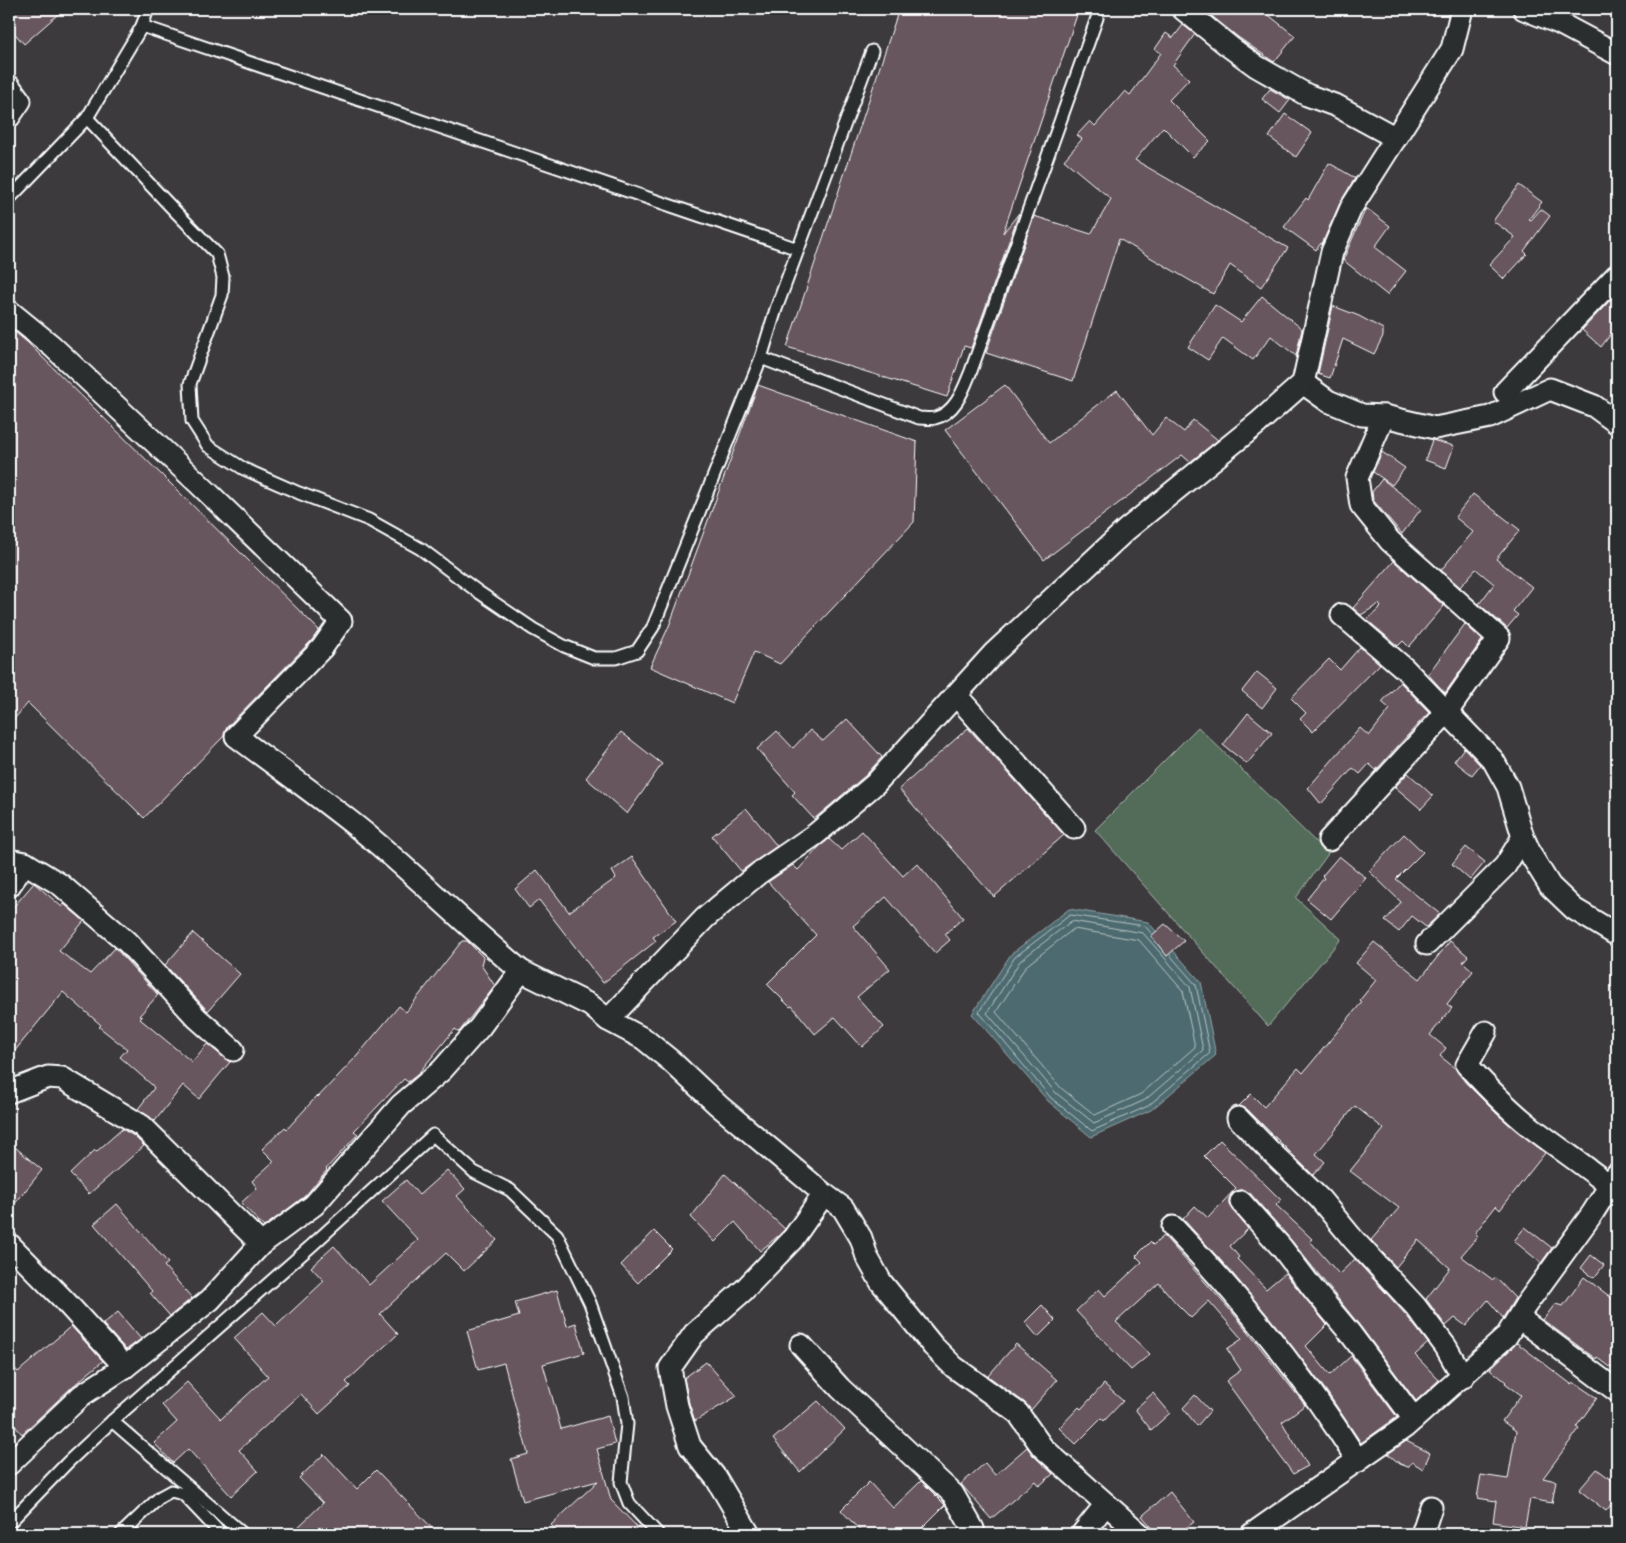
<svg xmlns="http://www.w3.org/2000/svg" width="1626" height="1543" font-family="'Architects Daughter',sans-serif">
	<rect width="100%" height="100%" fill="#3d3a3d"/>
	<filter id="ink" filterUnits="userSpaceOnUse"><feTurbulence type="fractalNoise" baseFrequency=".02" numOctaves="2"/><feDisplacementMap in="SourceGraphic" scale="10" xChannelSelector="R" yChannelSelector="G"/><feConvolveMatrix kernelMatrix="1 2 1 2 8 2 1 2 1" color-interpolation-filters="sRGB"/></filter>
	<g filter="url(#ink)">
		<polygon fill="#536c5a" stroke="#a9b6ac" points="1198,727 1328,854 1296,898 1341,939 1268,1026 1095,830"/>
		<polygon fill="#4d6b6f" stroke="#94a6a9" points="1069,909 1148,922 1201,982 1216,1055 1151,1110 1091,1137 1048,1101 972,1014 1011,954"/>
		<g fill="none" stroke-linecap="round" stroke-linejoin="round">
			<g stroke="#b8c4c5" stroke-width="1">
				<polygon points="1072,921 1143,933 1190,987 1203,1050 1145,1100 1094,1123 1056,1093 987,1013 1020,961"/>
				<polygon points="1074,929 1139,940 1183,991 1195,1047 1141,1094 1095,1115 1061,1088 996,1012 1026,966"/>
				<polyline points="1152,934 1145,926 1070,915 1015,957 979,1012 1051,1098 1092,1131 1148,1106 1210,1053 1196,985 1170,955"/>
			</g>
		</g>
		<g fill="#68575f" stroke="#fff">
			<polygon points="9,9 64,9 24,44 9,27"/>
			<polygon points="899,9 1079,9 1003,233 1019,213 971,348 964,346 947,397 787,347"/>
			<polygon points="1203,9 1261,9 1295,36 1274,62 1238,37"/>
			<polygon points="1183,25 1195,34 1173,65 1189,79 1169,100 1210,141 1193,157 1163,127 1135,160 1288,248 1261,287 1230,265 1213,294 1119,239 1073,381 986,353 1034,216 1091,234 1111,199 1064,160 1082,139 1077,135 1090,121 1095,126 1125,91 1130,95 1161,53 1155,49 1166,33 1173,38"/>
			<polygon points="1270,89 1290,100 1280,113 1262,99"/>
			<polygon points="1285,114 1312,133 1296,157 1269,137"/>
			<polygon points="1329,163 1355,178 1340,203 1322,244 1321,243 1316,250 1284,227 1306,198 1308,200"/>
			<polygon points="1519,185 1542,202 1529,219 1531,220 1541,209 1550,216 1524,251 1527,254 1504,279 1489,265 1515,237 1493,221"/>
			<polygon points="1366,208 1390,226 1375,247 1406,271 1387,295 1343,260"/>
			<polygon points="1617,293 1617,326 1601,347 1582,330"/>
			<polygon points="1262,296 1302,329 1296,356 1271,336 1253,360 1223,338 1208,360 1188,347 1215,305 1241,322"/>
			<polygon points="1333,306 1359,316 1383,329 1383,336 1374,354 1343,339 1330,378 1318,374"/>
			<polygon points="9,327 28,343 319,630 312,640 227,727 224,736 144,818 28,703 9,725"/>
			<polygon points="758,385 917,442 914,522 780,664 754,652 732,703 650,667 669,626"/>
			<polygon points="1005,385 1049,443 1117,390 1152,435 1166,418 1184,432 1193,420 1218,440 1190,462 1182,455 1044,560 945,430"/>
			<polygon points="1432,440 1454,446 1446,468 1425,460"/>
			<polygon points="1382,452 1405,468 1392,485 1373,472"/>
			<polygon points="1382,479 1421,509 1402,534 1373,500 1372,492"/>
			<polygon points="1473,494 1520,530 1496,559 1532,587 1513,611 1518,615 1507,628 1479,604 1494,584 1476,569 1460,587 1441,570 1473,532 1455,517"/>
			<polygon points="1394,561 1444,606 1409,647 1403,641 1398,646 1367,620 1381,607 1379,604 1361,615 1353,608"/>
			<polygon points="1465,624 1482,640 1445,693 1428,674"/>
			<polygon points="1360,647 1380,664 1313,732 1300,719 1306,713 1291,698 1329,659 1340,670"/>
			<polygon points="1257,672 1277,688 1262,708 1242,691"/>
			<polygon points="1400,682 1429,712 1376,770 1369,764 1360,774 1353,768 1321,804 1308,788 1360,728 1369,736 1390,709 1382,702"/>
			<polygon points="1248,713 1272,733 1247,764 1223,745"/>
			<polygon points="847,719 882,757 866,775 814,819 792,795 795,792 757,749 777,731 793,748 810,730 823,741"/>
			<polygon points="968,728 1064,835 994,897 899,789"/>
			<polygon points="621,732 662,764 627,814 586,778"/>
			<polygon points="1464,748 1480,765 1472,775 1454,761"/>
			<polygon points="1408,773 1433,796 1421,809 1395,787"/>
			<polygon points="746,808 777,846 741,871 712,836"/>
			<polygon points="862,831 903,876 917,863 963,918 945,934 950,940 935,953 886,897 853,926 890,969 857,997 884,1027 862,1047 835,1017 815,1034 792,1006 790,1007 767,984 816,935 768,882 793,865 798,870 820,846 829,839 841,850"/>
			<polygon points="1404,834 1423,852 1396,879 1440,914 1426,927 1412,916 1399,932 1385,921 1401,902 1369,871"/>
			<polygon points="1466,847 1485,862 1470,880 1452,864"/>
			<polygon points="1339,856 1366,878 1331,919 1307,899 1324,878 1322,876"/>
			<polygon points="632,857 676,921 653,937 656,941 603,983 539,900 529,908 515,889 537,870 569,912 616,878 612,871"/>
			<polygon points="34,883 62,907 64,904 84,921 59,951 90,974 115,948 158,995 139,1016 142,1017 140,1019 192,1062 207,1044 230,1062 199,1099 183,1085 155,1121 138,1109 154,1088 152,1085 120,1057 127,1049 99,1027 101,1025 63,992 9,1058 9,912"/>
			<polygon points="1165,924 1184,941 1167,956 1151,936"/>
			<polygon points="193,933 240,974 208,1011 165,965"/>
			<polygon points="462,941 467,941 483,957 481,965 495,986 459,1032 455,1029 417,1075 408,1082 404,1079 354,1131 358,1134 326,1169 327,1170 305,1196 264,1227 241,1203 257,1188 252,1181 274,1161 262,1149 285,1127 287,1129 317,1096 318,1097 357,1056 399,1006 406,1012"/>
			<polygon points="1450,941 1468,956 1463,962 1473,971 1447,1004 1452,1008 1430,1035 1446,1048 1440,1056 1456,1069 1465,1082 1497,1114 1545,1153 1500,1210 1496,1206 1475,1233 1478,1236 1461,1256 1493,1280 1496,1278 1515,1298 1503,1318 1488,1300 1466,1326 1455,1318 1446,1326 1426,1299 1450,1268 1418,1240 1396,1267 1371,1240 1399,1208 1350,1171 1384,1129 1355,1106 1316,1154 1325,1162 1313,1175 1247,1109 1239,1106 1251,1094 1264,1107 1298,1068 1303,1073 1332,1038 1362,1002 1360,1000 1376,980 1356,963 1374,942 1420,979"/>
			<polygon points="122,1129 134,1136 144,1146 89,1194 70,1174 95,1150 96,1152"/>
			<polygon points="1220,1140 1281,1200 1276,1205 1312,1239 1310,1241 1339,1274 1355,1259 1406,1315 1428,1343 1415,1355 1439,1380 1416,1401 1360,1326 1291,1240 1250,1193 1244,1190 1239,1190 1232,1193 1229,1199 1229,1205 1248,1229 1230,1246 1239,1257 1237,1259 1266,1289 1285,1273 1327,1325 1306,1346 1330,1375 1351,1356 1397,1417 1361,1443 1327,1392 1281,1332 1233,1274 1183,1219 1195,1206 1208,1218 1236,1188 1204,1156"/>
			<polygon points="9,1142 42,1170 9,1211"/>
			<polygon points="447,1170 465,1189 457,1196 497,1240 464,1271 446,1253 380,1314 398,1334 346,1382 350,1386 319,1414 301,1394 239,1450 258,1471 231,1496 188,1449 173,1463 154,1443 177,1422 162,1405 187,1382 221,1419 268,1376 234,1338 263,1312 276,1326 324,1281 311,1267 334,1246 369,1285 418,1240 382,1201 406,1180 419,1195"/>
			<polygon points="725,1174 785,1229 778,1236 760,1251 735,1222 715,1242 691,1217"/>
			<polygon points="117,1204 168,1263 164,1266 192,1298 170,1316 150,1293 152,1291 94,1224"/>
			<polygon points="1525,1227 1552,1248 1541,1263 1514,1241"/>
			<polygon points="654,1231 672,1249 638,1283 621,1265"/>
			<polygon points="1164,1236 1238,1319 1305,1405 1282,1422 1308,1466 1293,1474 1226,1381 1241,1370 1227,1349 1242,1339 1209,1301 1191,1318 1176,1303 1159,1283 1116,1322 1150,1354 1131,1370 1076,1311 1099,1289 1105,1296 1142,1262 1136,1256 1150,1242 1153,1245"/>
			<polygon points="1591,1255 1604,1265 1594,1278 1581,1268"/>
			<polygon points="1584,1277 1617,1302 1617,1372 1597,1357 1596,1359 1543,1320 1555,1304 1563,1306"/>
			<polygon points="557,1290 567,1326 576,1323 584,1353 543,1364 561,1429 608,1416 615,1444 597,1449 611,1500 644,1534 560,1534 551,1525 598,1481 523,1501 511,1459 528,1454 504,1363 478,1370 467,1331 519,1316 515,1302"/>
			<polygon points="1042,1305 1055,1320 1038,1337 1025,1322"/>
			<polygon points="118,1312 141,1339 126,1350 103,1324"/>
			<polygon points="71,1326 103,1361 73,1386 22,1434 9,1419 9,1362 18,1372"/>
			<polygon points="1517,1343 1571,1384 1573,1382 1597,1398 1576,1427 1579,1429 1543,1478 1556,1481 1552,1503 1530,1499 1525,1527 1493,1522 1496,1501 1477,1498 1481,1475 1508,1479 1516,1431 1502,1421 1521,1395 1505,1383 1506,1382 1490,1369"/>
			<polygon points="1016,1344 1057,1380 1031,1410 1025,1403 988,1376"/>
			<polygon points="706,1362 737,1396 695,1421 689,1403 684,1378"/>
			<polygon points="1104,1384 1123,1401 1104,1421 1102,1418 1076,1444 1059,1428 1079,1407 1081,1409"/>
			<polygon points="1153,1393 1170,1413 1151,1430 1135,1409"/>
			<polygon points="1195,1395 1210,1411 1197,1426 1183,1408"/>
			<polygon points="818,1401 845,1429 800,1472 773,1439"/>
			<polygon points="1406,1441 1430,1453 1423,1469 1412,1462 1408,1467 1400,1464 1388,1454"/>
			<polygon points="1027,1447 1034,1456 1053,1474 1039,1486 1035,1481 991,1519 961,1484 985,1463 995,1475"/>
			<polygon points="324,1454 357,1489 376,1470 438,1534 291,1534 323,1503 299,1478"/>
			<polygon points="1597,1469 1617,1484 1617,1497 1606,1511 1579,1490"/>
			<polygon points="921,1481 945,1505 916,1534 863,1534 841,1510 869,1482 893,1508"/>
			<polygon points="1170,1492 1194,1522 1178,1534 1158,1534 1142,1516"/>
		</g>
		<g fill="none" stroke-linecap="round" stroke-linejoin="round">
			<defs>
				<g id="service">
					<polyline points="148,9 142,26 87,118 174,210 217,254 223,277 222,295 190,384 192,421 208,446 244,469 299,493 369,520 421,549 477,591 533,629 564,646 594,658 616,658 637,651 653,627 761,358 776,309 872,51"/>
					<polyline points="142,26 798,249"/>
					<polyline points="9,199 87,118"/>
					<path d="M761,358L919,418C924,418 930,419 935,418C956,413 964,388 971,371L1097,18"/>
					<polyline points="112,1421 243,1534"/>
					<polyline points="9,1523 68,1462 112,1421 310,1247 433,1135 474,1172 510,1190 557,1235 590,1303 623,1397 627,1424 621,1482 629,1503 658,1534"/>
					<polyline points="121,1534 160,1497 171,1491 183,1494 221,1534"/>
				</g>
				<g id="minor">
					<polyline points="1183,9 1230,47 1256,66 1307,95 1337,106 1396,138"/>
					<polyline points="1524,9 1559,23 1617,54"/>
					<polyline points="9,86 20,101 9,117"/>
					<path d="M9,311L52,346L198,483L341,621L322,648L236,736C281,770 329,803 373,840C423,882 470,929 521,971L480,1027L442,1070L401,1105L314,1205L261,1244L210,1300L125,1367L82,1395L9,1464"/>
					<polyline points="1303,383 1328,401 1362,415 1384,416 1435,428 1490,417 1550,389 1594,406 1617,423"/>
					<polyline points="1505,392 1617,275"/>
					<polyline points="1342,615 1405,669 1493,760 1508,787 1523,837 1532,857 1550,886 1574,909 1617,935"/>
					<polyline points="956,695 1074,828"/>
					<polyline points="1329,840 1447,712 1499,638 1390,541 1361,505 1357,478 1384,416"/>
					<polyline points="9,860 25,863 9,886"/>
					<polyline points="25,863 61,885 127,942 197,1018 233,1050"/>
					<polyline points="1427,944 1505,866 1523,837"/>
					<polyline points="521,971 590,1005 608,1020 644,1039 671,1061 718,1105 824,1194 843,1208 861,1238 867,1257 881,1282 933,1346 954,1367 1018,1413 1042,1447 1140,1534"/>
					<polyline points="608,1020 705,918 759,873 816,834 875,784 993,654 1126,530 1258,423 1303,383 1332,252 1351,208 1452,49 1462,9"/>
					<path d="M1486,1032L1467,1065C1487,1087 1508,1109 1531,1127C1557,1147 1584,1165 1609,1185"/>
					<polyline points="9,1092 48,1077 62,1078 142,1126 261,1244"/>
					<polyline points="1238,1118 1268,1149 1320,1199 1353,1239 1416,1307 1446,1347 1463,1377"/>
					<polyline points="1241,1202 1282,1248 1314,1290 1350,1333 1414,1419"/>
					<path d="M1173,1227C1242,1299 1305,1377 1358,1461"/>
					<polyline points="9,1244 64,1300 125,1367"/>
					<polyline points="1519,1318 1617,1391"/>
					<polyline points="801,1345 840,1388 953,1494 973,1529 970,1534"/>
					<polyline points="749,1534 716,1478 690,1446 677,1406 670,1368 694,1334 744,1290 792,1240 824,1194"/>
					<polyline points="1082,1534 1106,1504"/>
					<polyline points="1252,1534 1405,1427 1506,1337 1525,1306 1592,1214 1617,1174"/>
					<polyline points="1422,1534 1431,1507"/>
				</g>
			</defs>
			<use href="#service" stroke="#fff" stroke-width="15"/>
			<use href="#minor" stroke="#fff" stroke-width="25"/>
			<use href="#service" stroke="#2a2d2e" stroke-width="11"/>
			<use href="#minor" stroke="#2a2d2e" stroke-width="21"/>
		</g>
	</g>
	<rect width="1626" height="1543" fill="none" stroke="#2a2d2e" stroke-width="30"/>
	<rect x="15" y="15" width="1596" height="1513" fill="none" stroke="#fff" stroke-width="2" filter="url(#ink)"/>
</svg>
